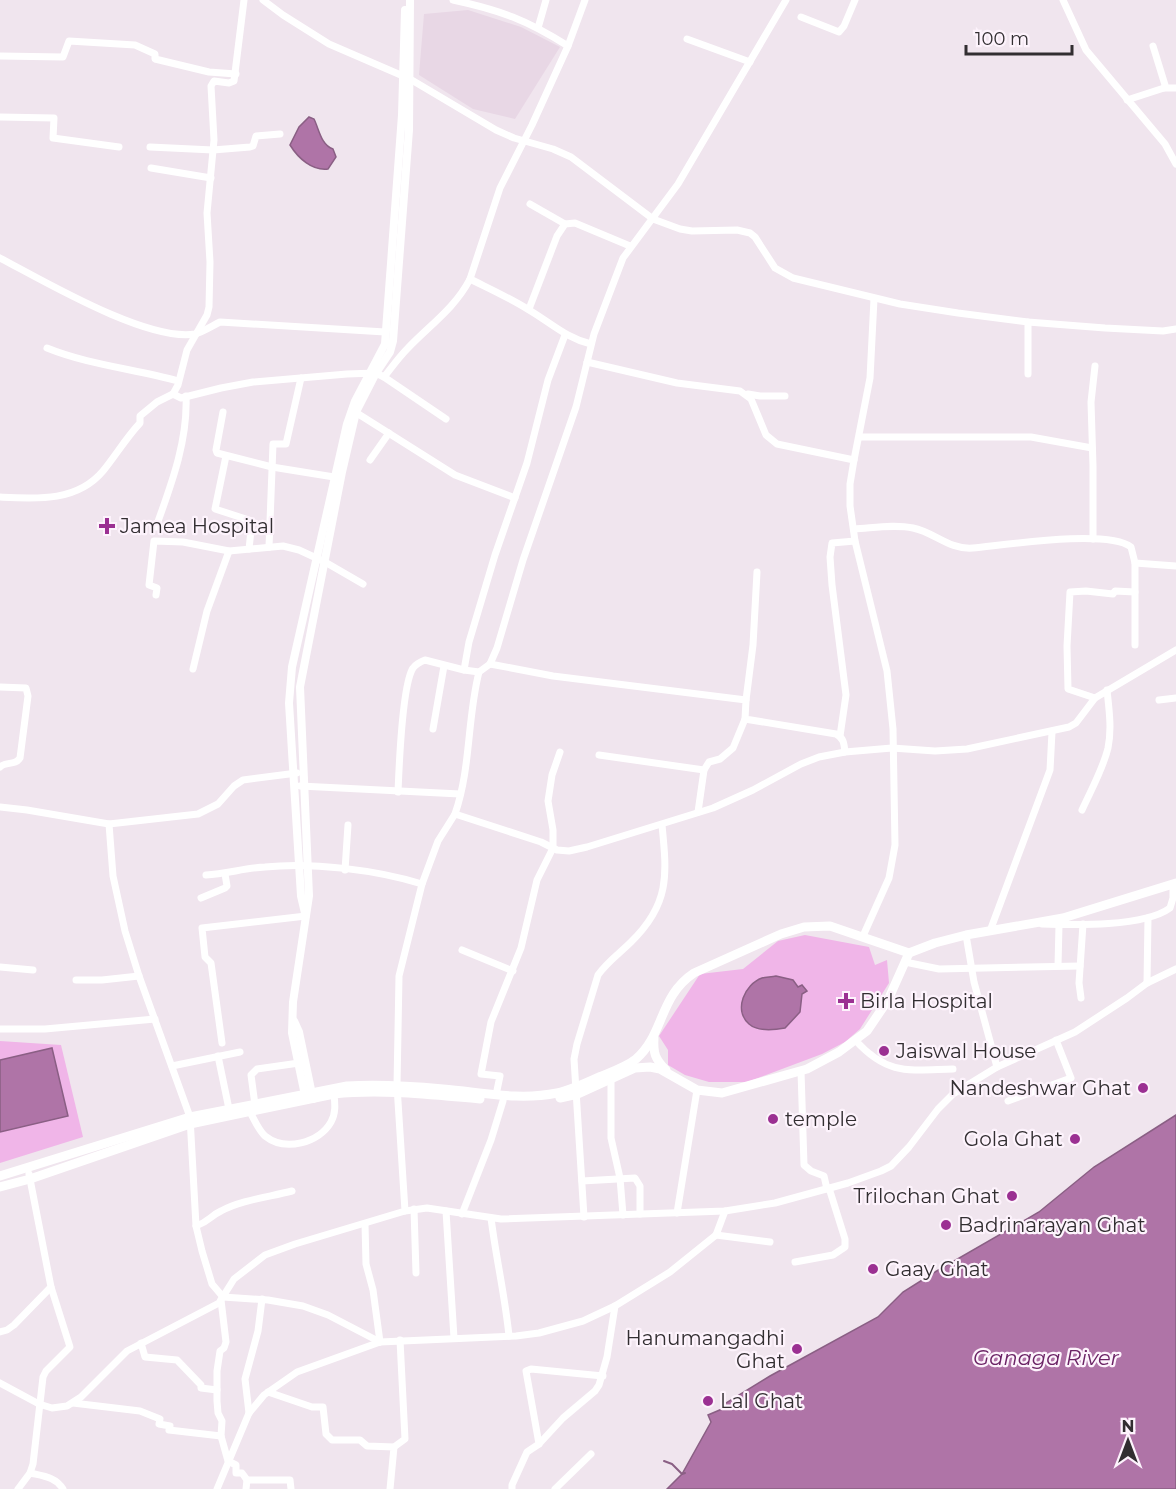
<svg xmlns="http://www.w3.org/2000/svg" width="1176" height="1489" font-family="Montserrat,sans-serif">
	<rect width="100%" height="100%" fill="#f0e5ee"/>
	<polygon fill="#e8d7e5" points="468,10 521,27 560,47 515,119 473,109 419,75 424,14"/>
	<g fill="#f0b5e8">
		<polygon points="805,935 869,947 875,965 887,960 889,983 860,1029 845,1042 822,1054 747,1082 709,1082 685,1075 668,1065 668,1050 659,1036 700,974 743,969 778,941"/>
		<polygon points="0,1041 61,1045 83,1137 0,1163"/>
	</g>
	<g fill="#af74a7" stroke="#8a5f84" stroke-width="1.5">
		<path d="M309,117L314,119C319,129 321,145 333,149L336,157L328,169C312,171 298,158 290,145L299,127Z"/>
		<path d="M776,976L793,980L798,987L802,985L807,991L802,994L800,1012L785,1028C774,1030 758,1032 749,1024C733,1010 745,984 762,978C766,977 772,977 776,976Z"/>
		<polygon points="52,1048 68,1116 0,1132 0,1060"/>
		<polygon points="1176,1115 1176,1489 667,1489 682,1474 711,1422 708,1415 722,1409 721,1406 770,1376 878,1317 903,1292 935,1272 1039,1212 1094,1167"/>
	</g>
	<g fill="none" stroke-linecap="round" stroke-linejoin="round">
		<polyline stroke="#8a5f84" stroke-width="2" points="664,1461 672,1464 682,1474 685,1473"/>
		<g stroke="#fff" stroke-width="7">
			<polyline points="263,0 283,15 329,44 410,79 496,130 514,138 553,149 571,157 653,219 680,229 692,231 737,230 750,233 755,237 775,268 793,278 900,304 958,313 1028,322 1105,328 1163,331 1176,329"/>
			<polyline points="1063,0 1086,50 1165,144 1176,164"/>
			<polyline points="801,17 839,32 844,26 855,0"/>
			<polyline points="538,28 546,0"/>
			<polyline points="687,39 750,62"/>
			<polyline points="568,46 585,0"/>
			<polyline points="0,56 63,57 69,41 135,45 155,54 155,59 209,72 236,74"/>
			<polyline points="1164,88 1176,88"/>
			<polyline points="1127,100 1164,88 1165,85 1153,46"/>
			<polyline points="0,117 54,118 53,138 119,147"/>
			<polyline points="150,147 213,150 250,147 253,146 256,136 280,134"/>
			<polyline points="151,168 211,178"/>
			<polyline points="530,204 565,224"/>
			<path d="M0,258C44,281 147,342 195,334C203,332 212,326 220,322L385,332"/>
			<path d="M470,279C490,289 510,298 529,310C551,323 566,338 591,344"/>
			<polyline points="529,309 557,236 565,224 575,223 630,246"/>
			<path d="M47,348C89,365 135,369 178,381"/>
			<polyline points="587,362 677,383 740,391 751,399 766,435 777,444 854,460"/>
			<polyline points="1028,374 1028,322"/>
			<polyline points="384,377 446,419"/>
			<polyline points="173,394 178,385 187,350 207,315 209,307 210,262 207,213 214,140 211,86 214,81 229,83 234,81 244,0"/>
			<polyline points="748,394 760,396 785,396"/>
			<polyline points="352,410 455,475 515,498"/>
			<polyline points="223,412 216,450 217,453 272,467 334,477"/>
			<polyline points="860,437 1031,437 1092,448"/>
			<polyline points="226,456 215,509 252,521 249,549"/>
			<polyline points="370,460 389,433"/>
			<path d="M0,497C37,499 77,502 103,471C116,455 126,438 140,423V416L157,402L173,394L181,398L221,388L253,382L347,374L376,373L384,377C392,367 399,357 408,348C430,325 455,308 470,279L500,188L532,125L568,46C527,20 500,10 453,0"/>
			<path d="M156,527C171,485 188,441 186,396"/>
			<path d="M854,529C873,528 894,524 913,528C934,532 949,550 973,548C1005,545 1107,529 1131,547L1135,563L1176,566"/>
			<polyline points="1093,539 1093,466 1091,402 1095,366"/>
			<polyline points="269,547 273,444 286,444 301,378"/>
			<polyline points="1135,563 1135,645"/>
			<polyline points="156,595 157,588 149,585 154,541 183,542 229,551 283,546 299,550 325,562 363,584"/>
			<path d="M490,664L553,676L746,700L745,719L836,734C844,738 844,744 845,752"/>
			<polyline points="193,669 207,611 229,551"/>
			<polyline points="479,672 464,670 469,642 495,555 527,463 548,380 565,335"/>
			<path d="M0,687L26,688L28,696L20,758C15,766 6,761 0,767"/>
			<polyline points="1095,698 1068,689 1067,646 1070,592 1086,591 1113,594 1115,591 1135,592"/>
			<polyline points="746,700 753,645 757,572"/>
			<polyline points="1159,700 1176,698"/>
			<polyline points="433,729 444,666"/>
			<polyline points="840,736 846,695 832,585 830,557 832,543 855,541"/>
			<polyline points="599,755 704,770"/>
			<polyline points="300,786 460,794"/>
			<path d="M398,792C399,768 402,685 413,668C416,664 420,662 425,660L464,670"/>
			<polyline points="0,807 27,810 109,824 198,814 218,804 234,786 243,780 297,773"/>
			<path d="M1082,810C1091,790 1103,769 1108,748C1112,729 1109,709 1107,690"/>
			<polyline points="698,812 704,770 709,762 720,759 733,748 745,719"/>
			<path d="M455,814C471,768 467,719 479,672L490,664L497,648L523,560L576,407L594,334L623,258L678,184L786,0"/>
			<polyline points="109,824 113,876 125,931 139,976 190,1117 196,1226 202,1251 212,1284 223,1297 268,1300 303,1306 328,1315 380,1342"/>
			<polyline points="345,870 348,825"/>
			<path d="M206,875C226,874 245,868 265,867C312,862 377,870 422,884"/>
			<polyline points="201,898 225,888 227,886 225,874"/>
			<path d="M1042,924C1075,925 1144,927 1170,908L1173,898V885"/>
			<polyline points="990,931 1050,770 1052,732"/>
			<polyline points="966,935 974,982 997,1067"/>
			<polyline points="863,936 889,878 895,845 893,729 887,671 855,541 850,506 850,484 854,460 870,378 874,299"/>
			<polyline points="462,950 513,971"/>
			<polyline points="905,962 939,969 1080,966"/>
			<polyline points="1058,966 1059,925"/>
			<polyline points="0,967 33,970"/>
			<polyline points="76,980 102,980 139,976"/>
			<polyline points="1147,983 1148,918"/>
			<polyline points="1081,998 1079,983 1083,924"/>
			<polyline points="0,1029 45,1029 155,1019"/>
			<path d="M856,1041C888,1076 910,1070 953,1069"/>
			<polyline points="222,1043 211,963 205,957 202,928 306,916"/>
			<polyline points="218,1056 229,1109"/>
			<polyline points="172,1066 240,1052"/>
			<polyline points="801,1071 804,1165 811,1171 824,1176 827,1189"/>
			<polyline points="611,1079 611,1138 620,1178 623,1215"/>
			<polyline points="496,1095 500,1076 481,1074 491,1022 521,948 537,880 553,848 553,830 548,801 552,775 560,752"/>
			<polyline points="1008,1101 1071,1078 1056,1040"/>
			<polyline points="255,1105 251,1075 257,1069 299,1063"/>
			<path d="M250,1112C254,1119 259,1131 265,1136C285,1152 319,1143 331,1122C336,1113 335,1104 334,1094"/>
			<polyline points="582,1181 635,1178 640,1186 640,1214"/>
			<polyline points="414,1209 416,1273"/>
			<polyline points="405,1211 427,1208 501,1219 725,1211 775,1203 848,1183 881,1171 891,1166 909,1147 938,1109 953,1094 997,1067 1075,1032 1127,998 1147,983 1176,969"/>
			<polyline points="446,1211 454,1338"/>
			<polyline points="677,1213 697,1090"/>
			<polyline points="462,1214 491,1140 503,1101"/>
			<path d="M584,1217L574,1059L577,1044L598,975C607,962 620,953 631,942C670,904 667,875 662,825"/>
			<path d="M491,1218C496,1258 505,1296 509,1336"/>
			<polyline points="365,1224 366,1264 373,1290 380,1342"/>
			<path d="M196,1226C210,1221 210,1216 221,1211C241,1200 269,1197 292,1191"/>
			<polyline points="716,1235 770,1242"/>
			<polyline points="795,1262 833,1255 845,1247 845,1239 829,1188"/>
			<polyline points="0,1332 7,1330 14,1325 51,1287 29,1174"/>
			<polyline points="141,1343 145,1357 177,1360 201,1385 201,1388 217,1390"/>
			<polyline points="0,1383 39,1404 52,1408 67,1406 81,1397 127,1351 219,1303 234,1279 265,1255 295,1244 405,1211 397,1086 399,976 422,884 438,841 455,814 541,842 557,850 569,851 587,847 713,808 753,790 801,764 819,757 845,752 892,748 935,751 967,749 1069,727 1076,723 1095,698 1176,650"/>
			<polyline points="268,1392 312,1407 323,1407 326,1434 332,1440 360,1440 367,1446 394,1447 390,1489"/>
			<polyline points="73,1403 140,1411 160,1419 159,1424 170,1426 169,1430 221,1436 222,1421 218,1413 217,1401 217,1371 220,1351 224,1348 226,1342 221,1300"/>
			<polyline points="249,1413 245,1379 258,1331 262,1299"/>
			<polyline points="221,1436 228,1461 236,1465 236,1473 242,1473 247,1480 246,1489"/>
			<polyline points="539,1444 526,1371 531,1369 603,1376"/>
			<polyline points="394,1447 405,1439 400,1340"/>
			<polyline points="30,1473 33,1464 43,1377 46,1371 70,1347 51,1287"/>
			<polyline points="247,1480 290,1480 291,1489"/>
			<path d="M18,1489L30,1473C43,1476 56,1477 63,1489"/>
			<polyline points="217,1489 249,1413 264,1395 297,1372 380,1342 516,1336 539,1333 583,1321 615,1306 670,1272 716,1235 725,1211"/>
			<polyline points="512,1489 512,1485 527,1452 539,1444 563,1418 595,1391 599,1385 607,1357 615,1306"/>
			<polyline points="555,1489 591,1454"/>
		</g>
		<g stroke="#fff" stroke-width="8">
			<polyline points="305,913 301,896 289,703 292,667 347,424 355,401 385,344 402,115 405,10"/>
			<polyline points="294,1021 299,1032 313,1099"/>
			<polyline points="306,1100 292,1033 293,1002 309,896 300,687 342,472 356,412 376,373 390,352 393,341 409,130 410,0"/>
		</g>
		<g stroke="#fff" stroke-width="9">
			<path d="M654,1038C653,1053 655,1059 666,1070"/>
			<polyline points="560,1098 578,1094 635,1068 650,1067 660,1069 697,1090 722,1093 807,1069 839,1052 867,1031 888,1000 909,953"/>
			<path d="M0,1176L190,1117L347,1086C379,1084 411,1086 443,1089C481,1092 519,1101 557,1093C571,1090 586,1083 599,1077C611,1072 626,1067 636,1059C664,1035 659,996 694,973L781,934L804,927L830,926L909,953L935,943L966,935L1063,918L1176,883"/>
			<path d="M0,1187L30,1179L190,1124L334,1094C383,1089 432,1095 480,1099"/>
		</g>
	</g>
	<g fill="#9b3092" stroke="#fdf3fc" stroke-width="2">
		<path d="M104 517h6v6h6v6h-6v6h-6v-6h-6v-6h6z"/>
		<path d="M843 992h6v6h6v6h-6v6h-6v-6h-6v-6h6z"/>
		<circle cx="884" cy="1051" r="6"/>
		<circle cx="1143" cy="1088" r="6"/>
		<circle cx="773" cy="1119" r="6"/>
		<circle cx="1075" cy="1139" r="6"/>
		<circle cx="1012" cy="1196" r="6"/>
		<circle cx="946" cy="1225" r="6"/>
		<circle cx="873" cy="1269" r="6"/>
		<circle cx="797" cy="1349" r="6"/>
		<circle cx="708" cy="1401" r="6"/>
	</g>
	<g text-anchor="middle" stroke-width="4.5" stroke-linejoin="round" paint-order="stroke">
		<g font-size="20" fill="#322e31" stroke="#fdf3fc" text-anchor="start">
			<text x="120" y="533">Jamea Hospital</text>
			<text x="860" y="1008">Birla Hospital</text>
			<text x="896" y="1058">Jaiswal House</text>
			<text x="1131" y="1095" text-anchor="end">Nandeshwar Ghat</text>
			<text x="785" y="1126">temple</text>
			<text x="1063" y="1146" text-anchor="end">Gola Ghat</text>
			<text x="1000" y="1203" text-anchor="end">Trilochan Ghat</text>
			<text x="958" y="1232">Badrinarayan Ghat</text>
			<text x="885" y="1276">Gaay Ghat</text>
			<text x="785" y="1345" text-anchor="end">Hanumangadhi<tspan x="785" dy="23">Ghat</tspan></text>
			<text x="720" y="1408">Lal Ghat</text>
		</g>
		<g font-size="21" font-style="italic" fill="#6b2365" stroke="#fdf3fc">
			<text x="1046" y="1365">Ganaga River</text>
		</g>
	</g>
	<g transform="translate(1128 1441)" stroke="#fdf3fc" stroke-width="4.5" paint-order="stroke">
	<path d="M0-4.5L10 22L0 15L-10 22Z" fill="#322e31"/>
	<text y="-9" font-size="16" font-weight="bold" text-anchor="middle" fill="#322e31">N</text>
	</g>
	<path d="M966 45v9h106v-9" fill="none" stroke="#322e31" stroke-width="3"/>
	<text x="975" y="45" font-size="18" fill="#322e31" stroke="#fdf3fc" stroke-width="4.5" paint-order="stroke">100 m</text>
</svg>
